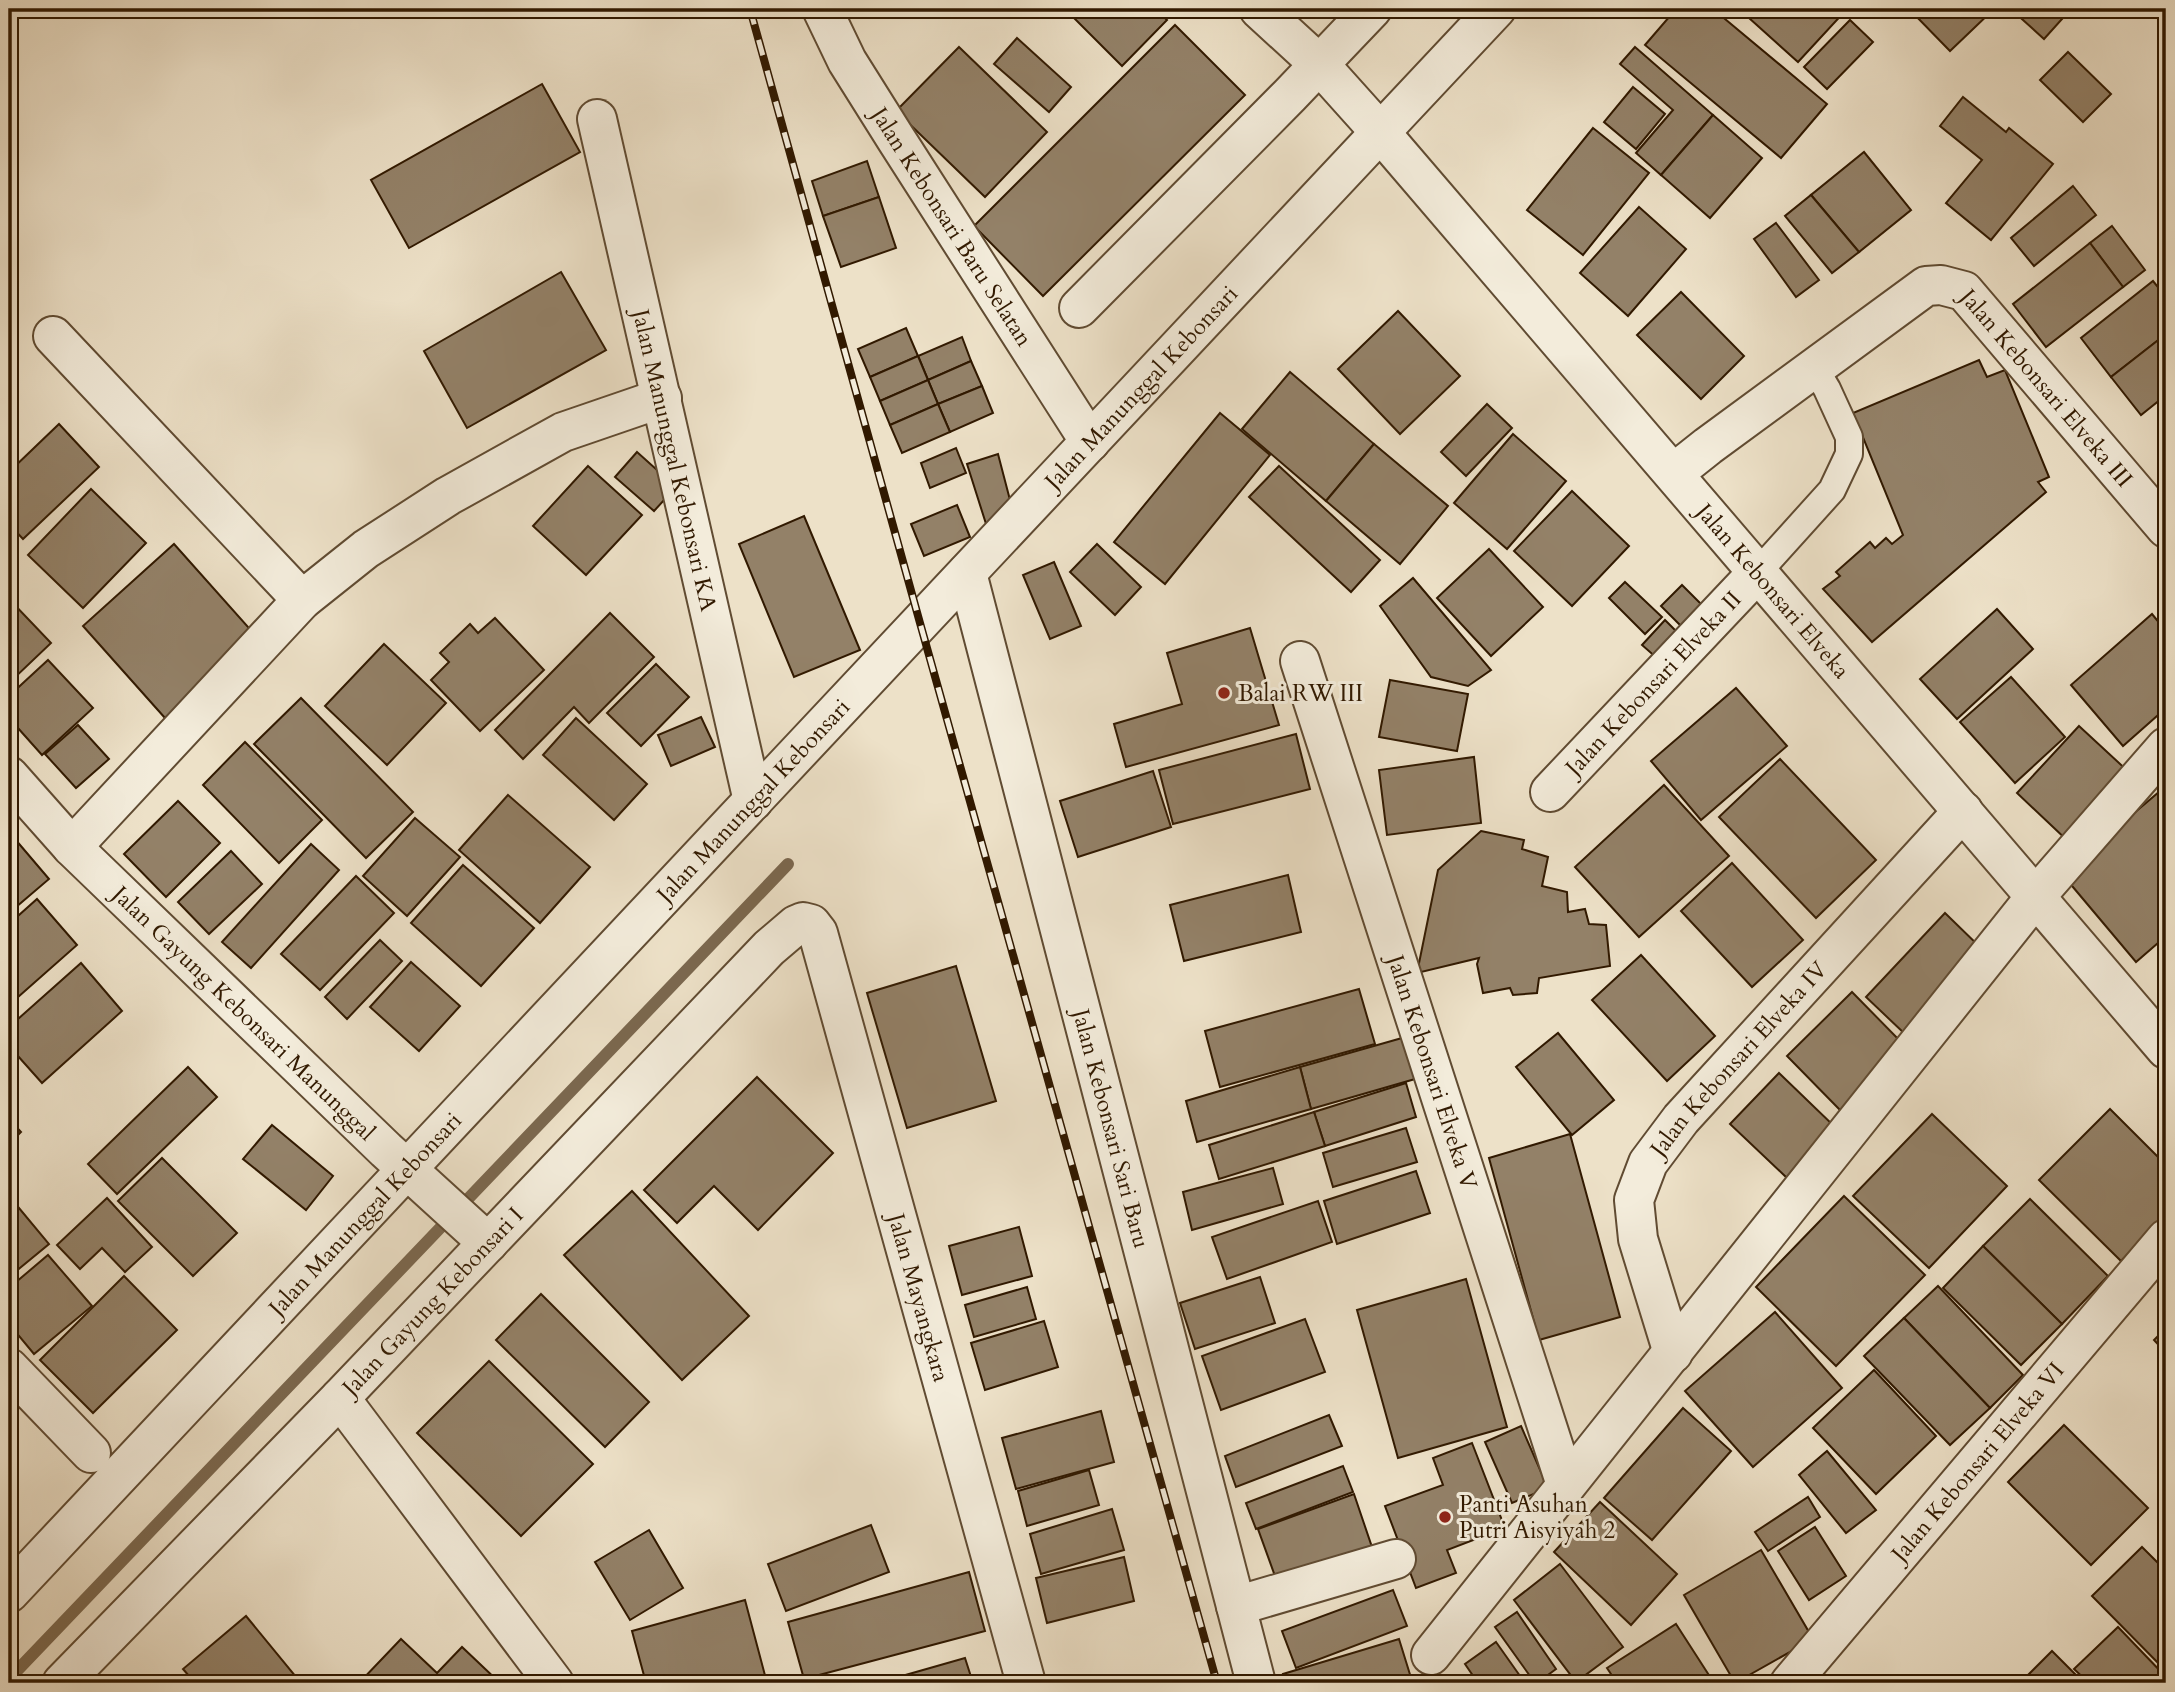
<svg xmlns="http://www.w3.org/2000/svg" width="2175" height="1692" font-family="Cardo,serif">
	<rect width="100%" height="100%" fill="#ede1c8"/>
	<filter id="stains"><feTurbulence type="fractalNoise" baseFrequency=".00286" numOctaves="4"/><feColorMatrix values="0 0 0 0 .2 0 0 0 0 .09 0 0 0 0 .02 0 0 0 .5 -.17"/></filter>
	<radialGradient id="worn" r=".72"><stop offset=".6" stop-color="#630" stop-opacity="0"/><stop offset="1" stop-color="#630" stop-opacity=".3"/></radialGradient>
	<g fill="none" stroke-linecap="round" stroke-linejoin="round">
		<polyline stroke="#7b684f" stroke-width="12" points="9,1679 788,864"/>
	</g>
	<g fill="#938168" stroke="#311900" stroke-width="2">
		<polygon points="1065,9 1156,9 1167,20 1122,66"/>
		<polygon points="1676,9 1713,9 1827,104 1781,158 1645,45"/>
		<polygon points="1739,9 1847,9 1798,62"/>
		<polygon points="1909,9 1994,9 1950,51"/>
		<polygon points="2014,9 2071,9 2044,39 2013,11"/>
		<polygon points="1850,20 1873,42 1827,89 1804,67"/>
		<polygon points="1175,25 1245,95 1043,296 974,226"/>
		<polygon points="1017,38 1071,87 1049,112 994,64"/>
		<polygon points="959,47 1047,132 985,197 896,111"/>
		<polygon points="1635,47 1713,115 1661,175 1636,153 1673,110 1620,64"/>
		<polygon points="2068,52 2111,94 2083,122 2040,80"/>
		<polygon points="542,84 580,152 409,248 371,180"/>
		<polygon points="1633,87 1665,114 1636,149 1604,122"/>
		<polygon points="1963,97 2006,132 2009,128 2053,164 1991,240 1946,203 1982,160 1940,126"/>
		<polygon points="1713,115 1762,158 1710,218 1661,175"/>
		<polygon points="1593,128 1649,173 1583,255 1527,210"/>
		<polygon points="1864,152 1911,210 1859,252 1811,195"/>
		<polygon points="867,161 879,197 823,216 812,181"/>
		<polygon points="2073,186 2096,215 2034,266 2011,238"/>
		<polygon points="1811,195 1859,252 1832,273 1785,216"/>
		<polygon points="879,197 896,248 841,267 823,216"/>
		<polygon points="1639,207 1686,249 1628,316 1580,273"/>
		<polygon points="1776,223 1819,280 1796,297 1754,239"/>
		<polygon points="2112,226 2145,270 2123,287 2090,243"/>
		<polygon points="2090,243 2123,287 2046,347 2013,304"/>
		<polygon points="561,272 606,350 467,428 424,351"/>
		<polygon points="2153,281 2166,297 2166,334 2111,377 2081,338"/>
		<polygon points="1681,292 1744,356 1701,399 1637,335"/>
		<polygon points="1398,311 1460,376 1400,434 1338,369"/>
		<polygon points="906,328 918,356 870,377 858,349"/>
		<polygon points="2166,334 2166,395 2141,415 2111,377"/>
		<polygon points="962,337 971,361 928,380 918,356"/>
		<polygon points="918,356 928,380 880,401 870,377"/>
		<polygon points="1979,360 1987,377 2005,370 2049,477 2038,482 2046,492 1872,642 1823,589 1840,576 1836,572 1870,542 1875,548 1886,538 1892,544 1903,535 1853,413"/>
		<polygon points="971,361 982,386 938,404 928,380"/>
		<polygon points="1290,372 1374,444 1326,501 1242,429"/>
		<polygon points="928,380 938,404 890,425 880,401"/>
		<polygon points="982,386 993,413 950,432 938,404"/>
		<polygon points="938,404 950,432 902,453 890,425"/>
		<polygon points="1487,404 1512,428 1466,476 1441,452"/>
		<polygon points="1220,413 1270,455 1165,584 1114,542"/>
		<polygon points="59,424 99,467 23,539 9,524 9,472"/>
		<polygon points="1513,434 1566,481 1507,549 1454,503"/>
		<polygon points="1374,444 1448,506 1400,564 1326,501"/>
		<polygon points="956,448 966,473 930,488 921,463"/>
		<polygon points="637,452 676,487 654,511 615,477"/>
		<polygon points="998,454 1010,500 987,527 967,464"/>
		<polygon points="588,466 642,515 586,575 533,526"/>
		<polygon points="1279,466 1380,560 1351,592 1249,497"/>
		<polygon points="91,489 146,543 83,608 28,555"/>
		<polygon points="1572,491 1629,546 1572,606 1514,551"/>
		<polygon points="957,505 970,537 924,556 911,524"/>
		<polygon points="804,516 860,650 794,677 739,544"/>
		<polygon points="174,544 257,637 165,718 83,626"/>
		<polygon points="1097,544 1141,587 1115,615 1070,572"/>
		<polygon points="1489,549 1543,607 1491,656 1437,598"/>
		<polygon points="1054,562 1081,626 1050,639 1023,575"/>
		<polygon points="1413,578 1491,670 1468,686 1431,677 1380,606"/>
		<polygon points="1625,582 1662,617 1645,634 1609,598"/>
		<polygon points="1682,585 1709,612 1688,633 1661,606"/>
		<polygon points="9,599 51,643 9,683"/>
		<polygon points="1997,609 2033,649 1957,719 1920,679"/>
		<polygon points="610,613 654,657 589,723 574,707 523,759 495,730"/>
		<polygon points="2152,614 2166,631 2166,708 2123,746 2071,685"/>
		<polygon points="495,618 544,670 480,731 431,680 449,662 440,653 470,624 478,633"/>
		<polygon points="1665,620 1682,637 1659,660 1642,645"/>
		<polygon points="1250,628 1279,725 1126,767 1114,724 1182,704 1167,653"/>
		<polygon points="384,644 446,703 387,765 325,706"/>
		<polygon points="48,660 93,708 42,755 9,718 9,696"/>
		<polygon points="656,664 689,697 641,746 607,713"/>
		<polygon points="2011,677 2065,737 2015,783 1960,722"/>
		<polygon points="1390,680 1468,694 1457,751 1379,737"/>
		<polygon points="1736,688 1787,746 1701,820 1651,761"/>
		<polygon points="301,698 413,812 366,858 254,744"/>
		<polygon points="701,717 715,747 671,766 658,735"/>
		<polygon points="576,718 647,784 614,820 543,755"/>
		<polygon points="78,725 109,759 76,788 45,754"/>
		<polygon points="2079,726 2132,775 2070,843 2017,793"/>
		<polygon points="1296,734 1310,789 1173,824 1159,770"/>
		<polygon points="245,742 322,820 279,863 203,785"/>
		<polygon points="1474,757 1481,823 1387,835 1379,770"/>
		<polygon points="1780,759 1876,860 1816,918 1719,817"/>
		<polygon points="1153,771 1171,827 1078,857 1060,801"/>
		<polygon points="1664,785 1729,856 1639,937 1575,867"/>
		<polygon points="2166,786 2166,936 2136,962 2062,874"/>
		<polygon points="508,795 590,867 540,923 459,850"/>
		<polygon points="178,801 220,843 166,897 124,854"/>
		<polygon points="415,818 460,857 407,916 363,876"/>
		<polygon points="1481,831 1524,840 1522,849 1548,857 1542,886 1567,892 1568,912 1585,909 1589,924 1606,925 1610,966 1539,978 1537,993 1513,995 1510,988 1483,993 1477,964 1479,958 1417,973 1438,870"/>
		<polygon points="9,832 49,879 9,913"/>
		<polygon points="311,844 339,870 251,968 222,942"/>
		<polygon points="231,851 262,884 209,934 178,902"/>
		<polygon points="1732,863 1803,940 1752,987 1681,911"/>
		<polygon points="463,865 534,928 481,986 411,923"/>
		<polygon points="1288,875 1301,932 1184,961 1170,905"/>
		<polygon points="356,876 394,913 320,990 281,954"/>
		<polygon points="37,899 77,945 9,1005 9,924"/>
		<polygon points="1945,913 1984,951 1905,1034 1866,997"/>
		<polygon points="380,940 402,961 347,1019 325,997"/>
		<polygon points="1641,955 1715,1036 1667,1081 1592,1000"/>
		<polygon points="411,962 460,1006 419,1051 370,1007"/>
		<polygon points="81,963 122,1011 42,1083 9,1046 9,1027"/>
		<polygon points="956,966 996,1101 907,1128 867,993"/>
		<polygon points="1359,989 1375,1044 1220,1087 1205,1031"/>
		<polygon points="1852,992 1907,1048 1842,1112 1787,1056"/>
		<polygon points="1558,1033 1614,1100 1572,1135 1516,1067"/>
		<polygon points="1409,1036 1422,1077 1311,1109 1300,1067"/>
		<polygon points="188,1067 217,1097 117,1194 88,1164"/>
		<polygon points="1300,1067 1311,1109 1197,1142 1186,1101"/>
		<polygon points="1779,1073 1835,1127 1787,1178 1730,1124"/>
		<polygon points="757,1077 833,1153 758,1230 714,1186 677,1223 644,1190"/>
		<polygon points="1406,1083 1416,1117 1325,1146 1314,1112"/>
		<polygon points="2110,1109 2166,1165 2166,1216 2121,1261 2039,1180"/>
		<polygon points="1314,1112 1325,1146 1219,1179 1209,1145"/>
		<polygon points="1932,1114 2007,1186 1929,1268 1853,1196"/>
		<polygon points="9,1119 21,1132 9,1144"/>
		<polygon points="272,1125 333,1176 306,1210 243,1159"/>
		<polygon points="1406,1128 1417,1162 1333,1187 1323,1153"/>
		<polygon points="1570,1134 1620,1317 1539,1340 1489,1158"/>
		<polygon points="162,1158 237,1233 193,1276 118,1201"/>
		<polygon points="1273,1168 1283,1204 1192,1230 1183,1192"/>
		<polygon points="1416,1171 1430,1213 1337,1244 1324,1201"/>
		<polygon points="632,1191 749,1316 682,1380 564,1255"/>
		<polygon points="9,1196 49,1244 9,1277"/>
		<polygon points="1844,1196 1925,1275 1836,1366 1756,1287"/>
		<polygon points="107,1198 152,1247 125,1272 102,1248 80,1269 57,1245"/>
		<polygon points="2030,1199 2108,1276 2062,1324 1983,1246"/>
		<polygon points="1318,1201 1332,1242 1227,1279 1212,1237"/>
		<polygon points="1019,1227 1032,1276 962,1295 949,1246"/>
		<polygon points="1983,1246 2062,1324 2021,1365 1943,1288"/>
		<polygon points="48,1255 92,1306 34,1354 9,1324 9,1288"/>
		<polygon points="124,1276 177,1330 93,1413 40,1360"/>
		<polygon points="1260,1277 1275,1323 1195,1349 1180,1303"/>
		<polygon points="1466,1279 1507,1427 1398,1458 1357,1310"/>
		<polygon points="1938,1286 2023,1375 1990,1408 1904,1318"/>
		<polygon points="1027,1287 1036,1319 974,1337 965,1305"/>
		<polygon points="541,1294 649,1402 605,1447 496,1340"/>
		<polygon points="1775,1312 1842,1388 1753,1467 1685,1391"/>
		<polygon points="1904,1318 1990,1408 1950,1445 1864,1356"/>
		<polygon points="1305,1319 1325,1372 1221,1410 1202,1356"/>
		<polygon points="1044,1321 1058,1367 985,1390 971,1343"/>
		<polygon points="2166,1328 2166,1353 2154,1340"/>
		<polygon points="489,1361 593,1464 521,1536 417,1433"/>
		<polygon points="1874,1370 1936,1436 1876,1494 1813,1428"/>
		<polygon points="1683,1408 1731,1451 1652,1540 1604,1498"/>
		<polygon points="1101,1411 1114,1462 1016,1489 1002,1438"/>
		<polygon points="1329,1415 1342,1446 1236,1487 1225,1456"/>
		<polygon points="2064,1425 2148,1508 2091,1565 2008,1482"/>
		<polygon points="1521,1426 1548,1488 1512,1503 1485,1442"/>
		<polygon points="1472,1443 1505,1528 1447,1550 1456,1573 1416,1588 1385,1506 1443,1485 1433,1458"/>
		<polygon points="1827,1451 1876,1510 1846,1533 1799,1475"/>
		<polygon points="1343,1466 1353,1492 1256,1529 1246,1503"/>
		<polygon points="1089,1470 1099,1505 1027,1526 1018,1491"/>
		<polygon points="1354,1494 1375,1556 1280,1590 1258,1529"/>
		<polygon points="1808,1497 1820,1517 1768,1551 1755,1532"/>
		<polygon points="1600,1502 1677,1574 1631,1625 1554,1552"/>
		<polygon points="1112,1509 1124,1550 1041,1574 1030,1534"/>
		<polygon points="871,1525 889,1572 786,1611 768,1564"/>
		<polygon points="1815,1527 1846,1576 1809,1600 1778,1551"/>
		<polygon points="649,1530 683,1588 630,1620 595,1562"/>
		<polygon points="2142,1547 2166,1571 2166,1671 2092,1596"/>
		<polygon points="1761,1550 1813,1639 1735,1683 1684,1595"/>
		<polygon points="1124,1557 1134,1601 1047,1623 1036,1578"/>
		<polygon points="1560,1564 1623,1647 1576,1682 1514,1600"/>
		<polygon points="969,1572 985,1631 804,1679 788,1622"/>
		<polygon points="1393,1590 1407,1626 1296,1668 1282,1631"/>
		<polygon points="745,1600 767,1683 646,1683 632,1631"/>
		<polygon points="1517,1612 1556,1669 1537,1683 1535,1683 1495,1627"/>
		<polygon points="246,1616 301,1683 195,1683 183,1669"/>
		<polygon points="1676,1624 1714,1683 1617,1683 1607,1668"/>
		<polygon points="2118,1627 2166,1677 2166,1683 2089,1683 2074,1669"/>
		<polygon points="401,1639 437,1673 462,1647 500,1683 359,1683"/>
		<polygon points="1399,1639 1412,1681 1404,1683 1286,1683 1283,1674"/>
		<polygon points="1496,1642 1525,1683 1478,1683 1465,1664"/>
		<polygon points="2052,1651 2084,1683 2020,1683"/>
		<polygon points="965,1658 973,1683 889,1683 888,1680"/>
	</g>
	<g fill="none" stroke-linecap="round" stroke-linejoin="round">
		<defs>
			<polyline id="service" points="1758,572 1832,490 1849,454 1849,437 1827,389 1814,367"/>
			<g id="minor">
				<path id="s1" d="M822,9L847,61L896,139L1090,442"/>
				<path id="s2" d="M1259,9L1319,64L1380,132L2166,1049"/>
				<path id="s3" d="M597,119L753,801"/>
				<polyline points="1079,308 1290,95 1372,9"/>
				<polyline points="53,336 302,600"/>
				<path id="s4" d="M1674,473L1708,446L1926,286L1941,285L1964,291L2166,528"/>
				<path id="s5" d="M967,573L1256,1683"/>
				<path id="s6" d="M1300,661L1566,1485"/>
				<path id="s7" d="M9,776L72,847L386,1150L488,1243"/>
				<path id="s8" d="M1550,792L1758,572"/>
				<polyline points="72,847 302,600 366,549 448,496 563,432 662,398"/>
				<path id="s9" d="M1673,1353L1638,1239L1634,1200L1648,1163L1681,1119L1963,811"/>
				<polyline points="9,1368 91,1453"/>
				<polyline points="340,1398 554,1683"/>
				<polyline points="1236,1606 1396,1559"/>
				<polyline points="1431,1655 2036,896 2166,747"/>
				<path id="s10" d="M62,1683L340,1398L769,948L796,925L803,922L811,924L818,933L1026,1683"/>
				<path id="s11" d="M1790,1683L2166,1239"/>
			</g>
			<g id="tertiary">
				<path id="s12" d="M9,1593L1496,9"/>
			</g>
		</defs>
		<use href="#service" stroke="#604b32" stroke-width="30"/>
		<use href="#minor" stroke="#604b32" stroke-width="42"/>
		<use href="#tertiary" stroke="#604b32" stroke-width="42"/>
		<use href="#service" stroke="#f3ecdb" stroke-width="26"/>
		<use href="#minor" stroke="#f3ecdb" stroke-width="38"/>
		<use href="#tertiary" stroke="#f3ecdb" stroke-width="38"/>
		<defs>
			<polyline id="rail" points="750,9 920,623 1217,1683"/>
		</defs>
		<use href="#rail" stroke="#311900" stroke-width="8"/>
		<use href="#rail" stroke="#f3ecdb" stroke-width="5" stroke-dasharray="16" stroke-linecap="butt"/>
	</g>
	<g fill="#8f2418" stroke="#f3ecdb" stroke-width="2.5">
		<circle cx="1224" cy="693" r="7"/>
		<circle cx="1445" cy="1517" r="7"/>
	</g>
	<g text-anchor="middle" stroke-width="6" stroke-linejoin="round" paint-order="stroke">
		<g font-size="23" fill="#311900" stroke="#f3ecdb">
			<text dy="8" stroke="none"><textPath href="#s1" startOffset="254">Jalan Kebonsari Baru Selatan</textPath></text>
			<text dy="8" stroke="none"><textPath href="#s12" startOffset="1654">Jalan Manunggal Kebonsari</textPath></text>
			<text dy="8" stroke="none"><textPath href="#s4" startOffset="480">Jalan Kebonsari Elveka III</textPath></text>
			<text dy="8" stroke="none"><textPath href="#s3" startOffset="350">Jalan Manunggal Kebonsari KA</textPath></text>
			<text dy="8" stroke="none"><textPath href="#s2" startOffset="777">Jalan Kebonsari Elveka</textPath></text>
			<text dy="8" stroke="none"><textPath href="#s8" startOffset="150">Jalan Kebonsari Elveka II</textPath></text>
			<text dy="8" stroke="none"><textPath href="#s12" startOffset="1087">Jalan Manunggal Kebonsari</textPath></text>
			<text dy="8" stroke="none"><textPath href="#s7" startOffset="334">Jalan Gayung Kebonsari Manunggal</textPath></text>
			<text dy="8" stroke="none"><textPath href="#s9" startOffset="336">Jalan Kebonsari Elveka IV</textPath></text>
			<text dy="8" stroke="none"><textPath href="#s6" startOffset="432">Jalan Kebonsari Elveka V</textPath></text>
			<text dy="8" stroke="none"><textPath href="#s5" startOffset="574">Jalan Kebonsari Sari Baru</textPath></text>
			<text dy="8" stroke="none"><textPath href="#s12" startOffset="520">Jalan Manunggal Kebonsari</textPath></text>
			<text dy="8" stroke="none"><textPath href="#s10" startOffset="1461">Jalan Mayangkara</textPath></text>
			<text dy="8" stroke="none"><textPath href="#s10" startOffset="532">Jalan Gayung Kebonsari I</textPath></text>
			<text dy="8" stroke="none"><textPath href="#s11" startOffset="290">Jalan Kebonsari Elveka VI</textPath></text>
		</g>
		<g font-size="23" fill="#311900" stroke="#f3ecdb" text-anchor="start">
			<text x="1238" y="701">Balai RW III</text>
			<text x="1459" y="1512">Panti Asuhan<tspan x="1459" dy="26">Putri Aisyiyah 2</tspan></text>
		</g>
	</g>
	<rect width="2175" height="1692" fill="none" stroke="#ede1c8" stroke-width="35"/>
	<rect x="10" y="10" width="2154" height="1671" fill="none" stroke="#311900" stroke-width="3.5"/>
	<rect x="18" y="18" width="2140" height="1657" fill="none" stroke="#311900" stroke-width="2"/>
	<rect width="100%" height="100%" filter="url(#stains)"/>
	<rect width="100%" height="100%" fill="url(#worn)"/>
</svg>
